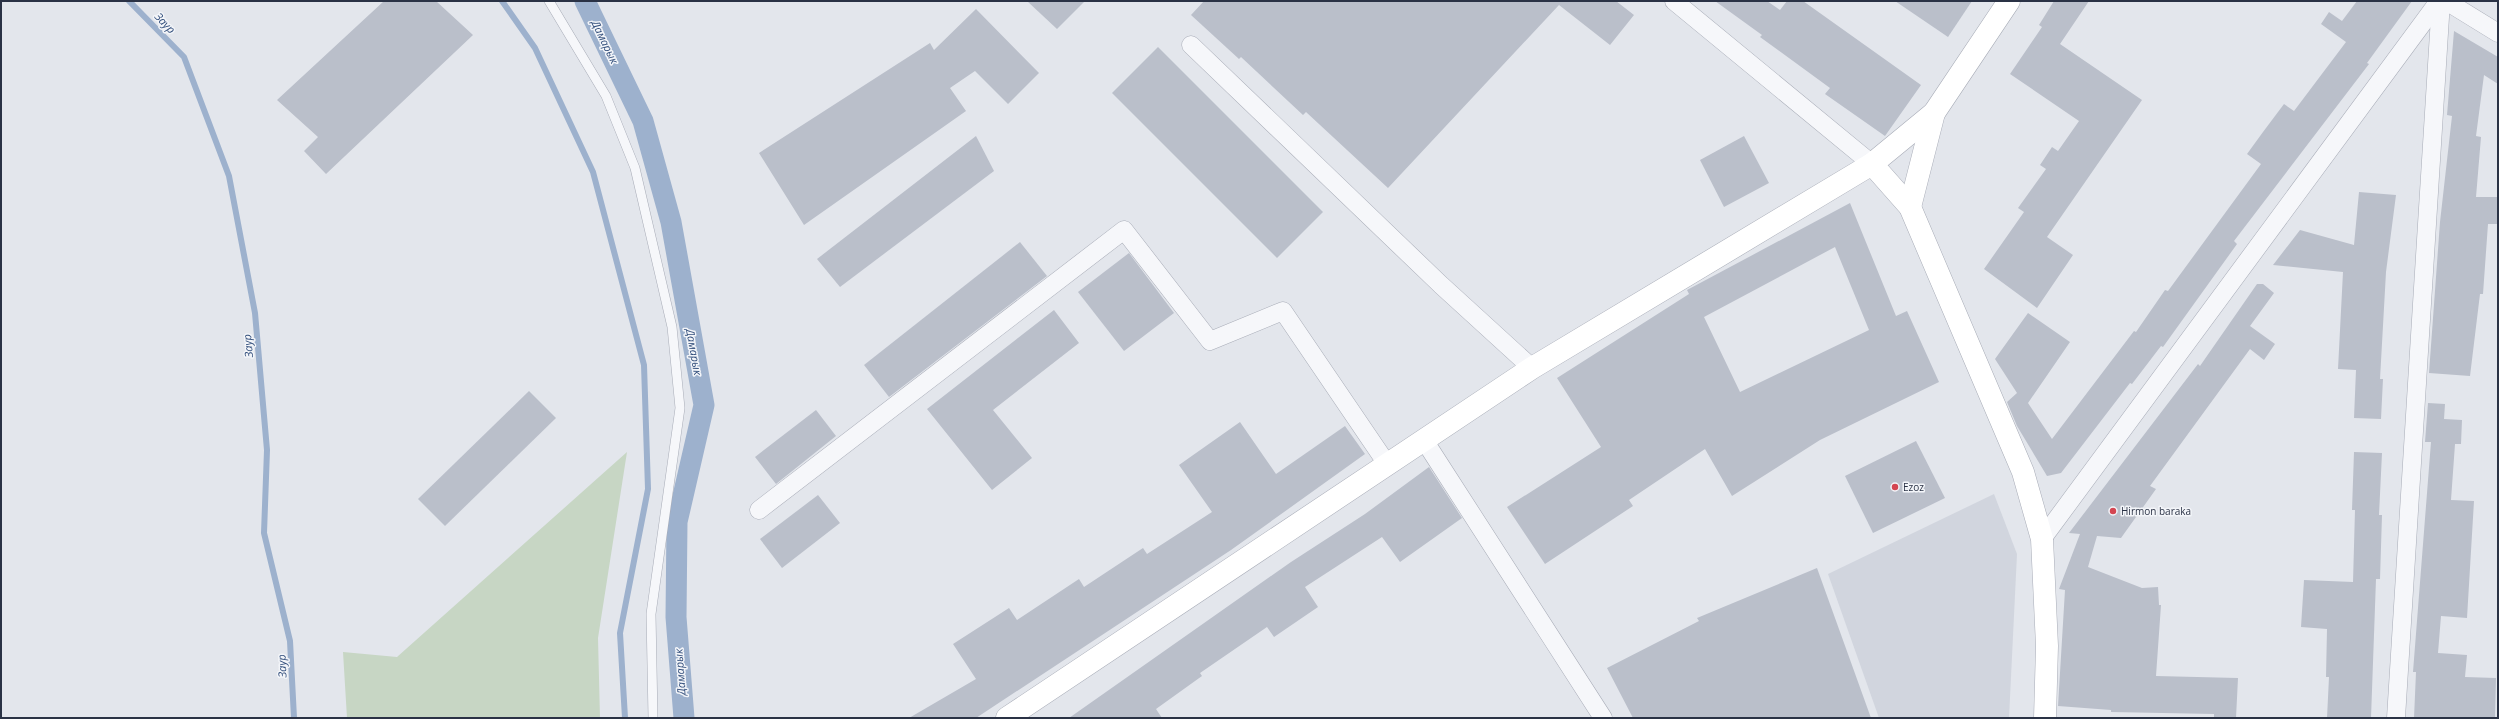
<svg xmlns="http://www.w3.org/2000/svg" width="2499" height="719" font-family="'Open Sans',sans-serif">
	<rect width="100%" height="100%" fill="#e3e6ec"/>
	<polygon fill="#d1d5de" points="1994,494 2017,554 2009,718 1879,718 1828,574"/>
	<polygon fill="#c7d6c4" points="627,452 598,638 600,718 347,718 343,652 397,657"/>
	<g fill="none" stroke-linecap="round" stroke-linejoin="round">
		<g stroke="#9db1cd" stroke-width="6">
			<polyline points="129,1 184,57 229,176 255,313 267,450 264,533 290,641 294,718"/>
			<polyline points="502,1 535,48 593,172 644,365 648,489 620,633 625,718"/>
		</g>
		<polyline stroke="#9db1cd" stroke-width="21" points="585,1 643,121 671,222 704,405 677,522 676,617 684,718"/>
	</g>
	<g fill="#babfca" fill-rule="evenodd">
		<polygon points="384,1 436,1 473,35 326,174 304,151 318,137 277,100"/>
		<polygon points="1027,1 1085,1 1057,29"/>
		<polygon points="1204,1 1616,1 1634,15 1610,45 1559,5 1388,188 1306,112 1303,115 1241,57 1239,59 1191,15"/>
		<polygon points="1715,1 1767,1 1780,10 1787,1 1803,1 1921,85 1885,136 1825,94 1830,88 1760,37 1762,35"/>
		<polygon points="1895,1 1972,1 1948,37"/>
		<polygon points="2054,1 2089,1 2060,44 2142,100 2047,237 2073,255 2037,308 1984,269 2024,212 2018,208 2046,169 2040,165 2052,147 2058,151 2079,121 2010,74 2042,27 2039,25"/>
		<polygon points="2357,1 2412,1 2367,63 2369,64 2234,241 2237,244 2163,347 2161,346 2132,384 2130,383 2061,473 2047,476 2017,426 2007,402 2017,393 1995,359 2028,313 2070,342 2028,403 2052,439 2134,331 2136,332 2165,290 2168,291 2261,164 2247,154 2263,132 2284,104 2294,111 2346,42 2321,24 2329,12 2342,21"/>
		<polygon points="976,9 1039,73 1008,104 975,71 950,88 966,111 804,225 759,153 930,43 934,50"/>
		<polygon points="2454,31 2498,57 2498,84 2484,75 2476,136 2481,137 2476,197 2498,197 2498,224 2488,224 2483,294 2480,294 2470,376 2429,373 2440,222 2452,116 2447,115"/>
		<polygon points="1158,47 1323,212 1277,258 1112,93"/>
		<polygon points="976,136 994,171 840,287 817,259"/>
		<polygon points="1744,136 1769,183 1724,207 1700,160"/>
		<polygon points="2359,192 2396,195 2386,272 2380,379 2383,379 2381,419 2354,418 2356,370 2338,369 2343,272 2273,265 2300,230 2354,245"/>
		<path d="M1850,203L1896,316L1907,311L1939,382L1820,440L1732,496L1705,449L1629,500L1633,506L1545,564L1507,507L1601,447L1557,378L1689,294L1687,290ZM1835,247L1869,330L1740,392L1704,317Z"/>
		<polygon points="1020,242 1047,276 889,397 864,365"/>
		<polygon points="1129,253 1174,313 1124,351 1078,292"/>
		<polygon points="2257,284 2263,284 2274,293 2250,326 2275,344 2264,360 2250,349 2150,486 2156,489 2121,538 2097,536 2088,567 2142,588 2158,587 2159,605 2161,605 2156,676 2238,678 2236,718 2214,718 2214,714 2111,712 2111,710 2058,706 2065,590 2059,589 2080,534 2069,533 2198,364 2200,366"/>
		<polygon points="1054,310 1079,343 993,410 1032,458 992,490 927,409"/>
		<polygon points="529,391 556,418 445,526 418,499"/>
		<polygon points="2428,403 2445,404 2444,419 2462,420 2461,444 2455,444 2451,500 2474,501 2467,618 2441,616 2438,653 2467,655 2465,677 2496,678 2495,718 2414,718 2416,672 2413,672 2431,442 2425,442"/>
		<polygon points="816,410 836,436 776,484 755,457"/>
		<polygon points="1240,422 1276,474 1345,426 1365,454 1231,550 976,718 909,718 976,679 953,644 1009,608 1017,620 1079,579 1084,587 1143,548 1147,554 1212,512 1179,465"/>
		<polygon points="1916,441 1945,498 1873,533 1845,476"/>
		<polygon points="2354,452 2382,453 2379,515 2382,515 2380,579 2376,579 2371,718 2327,718 2329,677 2326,677 2327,629 2301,627 2304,580 2353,582 2355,510 2352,510"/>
		<polygon points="1429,467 1462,518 1400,562 1382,537 1305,587 1318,607 1274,637 1267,627 1200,673 1202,676 1156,709 1162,718 1069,718 1291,562 1365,514"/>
		<polygon points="818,495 840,523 782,568 760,539"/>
		<polygon points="1817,568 1871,718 1633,718 1607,668 1699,621 1697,618"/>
	</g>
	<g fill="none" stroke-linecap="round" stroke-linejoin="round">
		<defs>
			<polyline id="lane" points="549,1 606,96 635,168 672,327 680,408 651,614 653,718"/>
			<g id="street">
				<polyline points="1674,1 1872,164"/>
				<polyline points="2446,1 2498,33"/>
				<polyline points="1191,45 1441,285 1532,368"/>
				<polyline points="1424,440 1603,718"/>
				<polyline points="759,510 1124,230 1210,341 1283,311 1387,464"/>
				<polyline points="2042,539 2439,1"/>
				<polyline points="2396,718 2441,1"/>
			</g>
			<g id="secondary">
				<polyline points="2009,1 1934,113 1872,164 1910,207 2023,472 2042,539 2047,646 2045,718"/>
				<polyline points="1910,207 1934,113"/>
				<polyline points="1007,718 1532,368 1872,164"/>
			</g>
		</defs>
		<use href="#lane" stroke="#a8acb7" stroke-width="10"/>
		<use href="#street" stroke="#a8acb7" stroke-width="19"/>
		<use href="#secondary" stroke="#a8acb7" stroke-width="23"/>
		<use href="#lane" stroke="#f6f7fa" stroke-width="9"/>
		<use href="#street" stroke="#f6f7fa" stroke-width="18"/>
		<use href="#secondary" stroke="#fff" stroke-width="22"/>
	</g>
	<g fill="#d44551" stroke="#f3f5f9" stroke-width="1.5">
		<circle cx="1895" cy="487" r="4"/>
		<circle cx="2113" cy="511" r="4"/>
	</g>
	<g text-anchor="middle" stroke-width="3" stroke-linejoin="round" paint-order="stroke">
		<g font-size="10" fill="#2a3245" stroke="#f3f5f9" text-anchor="start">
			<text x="1903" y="491">Ezoz</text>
			<text x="2121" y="515">Hirmon baraka</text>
		</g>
		<g font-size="11" font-style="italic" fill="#324e7b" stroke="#f3f5f9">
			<text transform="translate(165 23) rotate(46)" y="4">Заур</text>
			<text transform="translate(605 42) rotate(64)" y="4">Дамарык</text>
			<text transform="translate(248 346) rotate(-95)" y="4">Заур</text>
			<text transform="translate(694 352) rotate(80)" y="4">Дамарык</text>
			<text transform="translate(282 666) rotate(-93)" y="4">Заур</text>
			<text transform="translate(680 672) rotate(-94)" y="4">Дамарык</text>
		</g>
	</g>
	<rect width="2499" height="719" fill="none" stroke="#2a3245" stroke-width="4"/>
</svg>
